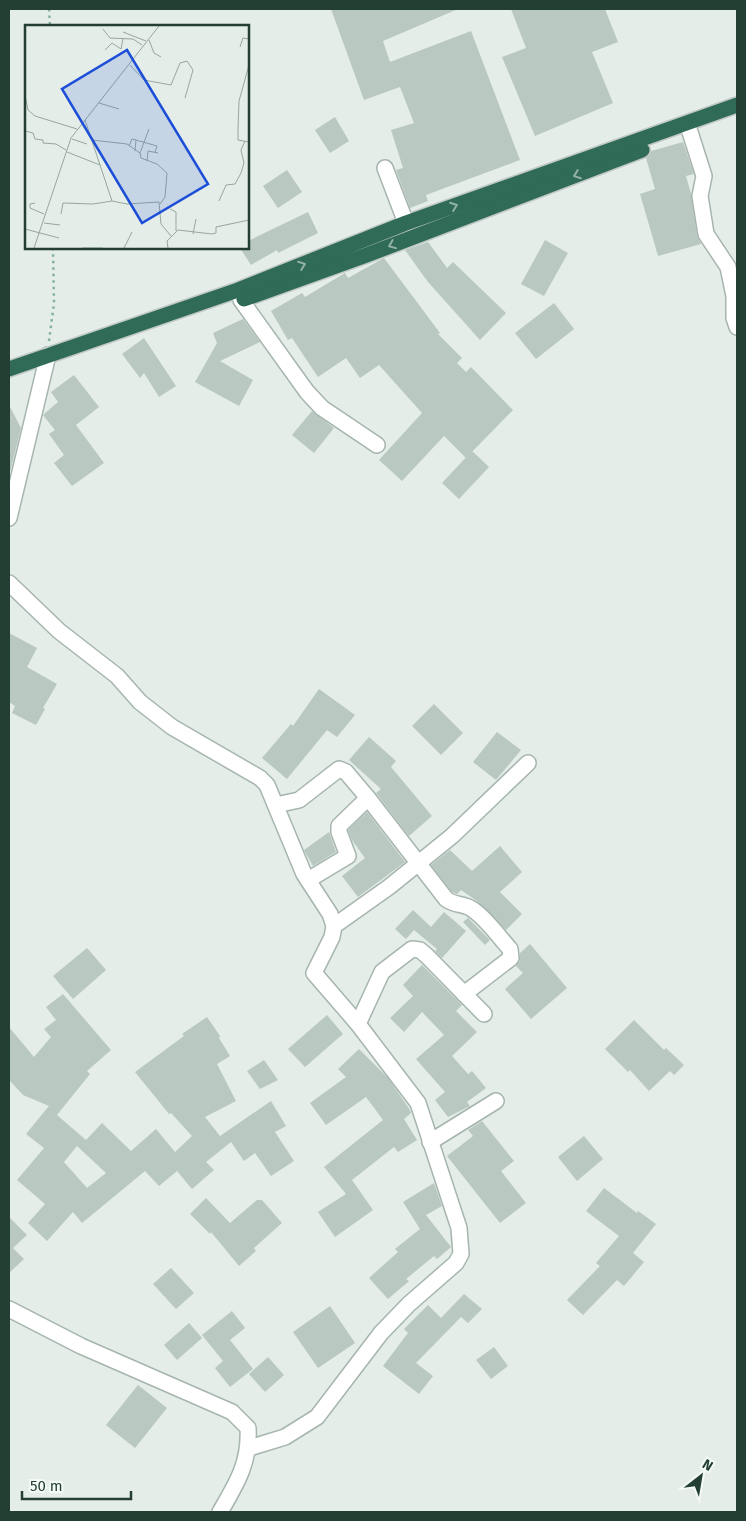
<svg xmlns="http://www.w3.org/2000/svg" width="746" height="1521" font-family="'Fira Sans',sans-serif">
	<rect width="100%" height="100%" fill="#e4ede8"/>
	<g fill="#b9c8c0" fill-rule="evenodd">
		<polygon points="331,9 458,9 383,41 390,62 471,31 520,160 426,195 428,201 410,208 396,170 403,168 391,130 414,123 400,87 364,100"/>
		<polygon points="511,9 605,9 618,42 592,52 613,103 535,136 502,57 526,48"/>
		<polygon points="335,117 349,141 330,153 315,130"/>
		<polygon points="683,142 694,174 686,176 691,194 697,235 701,244 658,256 640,194 655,189 646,158 651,151"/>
		<polygon points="287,170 302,192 278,208 263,186"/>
		<polygon points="308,212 318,233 278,253 277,250 251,265 240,248 248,248 248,241"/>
		<polygon points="545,240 568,253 544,296 521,284"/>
		<polygon points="428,242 447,268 453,262 506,313 480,340 428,282 405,250"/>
		<polygon points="384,258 440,333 438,334 462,358 457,363 466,372 471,367 513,410 466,458 444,436 402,481 379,460 422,413 379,365 360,378 346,358 318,377 292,338 288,340 271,311 302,293 305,297 345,273 348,278"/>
		<polygon points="554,303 574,329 536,359 515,333"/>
		<polygon points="243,319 260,342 220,361 253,380 239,406 195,382 217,343 213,333"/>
		<polygon points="144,338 176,386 159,397 144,373 140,378 122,354"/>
		<polygon points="74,375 99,407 76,425 104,463 72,486 54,463 64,455 49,434 55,430 43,415 58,402 51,392"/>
		<polygon points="9,405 21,428 9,476"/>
		<polygon points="312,411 334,428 314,453 292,435"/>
		<polygon points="472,451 489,467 459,499 442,483"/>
		<polygon points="9,633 37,648 27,667 57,684 43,708 45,709 36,725 12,713 15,706 9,702"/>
		<polygon points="319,689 355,715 337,737 327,730 287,779 262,758 291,724 293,726"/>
		<polygon points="434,704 463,733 441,755 412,726"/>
		<polygon points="497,732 521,750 496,780 473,762"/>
		<polygon points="369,737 396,761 391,767 432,816 409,836 376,793 381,789 349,760"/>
		<polygon points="367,812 405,862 358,897 342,876 365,858 352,840 348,830"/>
		<polygon points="329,832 336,852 313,866 304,850"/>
		<polygon points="500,846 522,872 500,892 522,914 506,930 477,901 461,890 457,894 452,892 431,865 450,850 472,871"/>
		<polygon points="413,910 431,927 444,912 466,931 442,958 435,951 437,949 414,930 406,939 395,929"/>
		<polygon points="468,918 490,940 485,945 463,922"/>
		<polygon points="530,944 567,988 531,1019 505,989 523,973 516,966 520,961 520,953"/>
		<polygon points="87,948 106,970 73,999 53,976"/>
		<polygon points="422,965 462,1005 456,1011 477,1032 452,1056 468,1074 472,1071 486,1088 467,1102 470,1106 448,1117 435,1100 445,1092 416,1059 444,1035 422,1012 404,1032 390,1018 413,996 403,985"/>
		<path d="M63,994L111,1050L87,1071L90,1074L57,1115L86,1140L102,1123L131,1151L156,1129L175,1152L192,1136L171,1113L169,1114L135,1072L184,1036L182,1034L207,1017L220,1036L219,1038L230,1056L217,1064L236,1101L205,1117L220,1136L271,1101L286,1126L275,1132L294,1161L271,1176L255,1153L244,1161L231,1142L206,1162L214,1170L192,1189L177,1171L159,1186L145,1171L82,1223L73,1212L47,1241L28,1223L45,1204L17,1180L44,1148L26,1134L49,1106L23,1095L9,1080V1027L34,1057L51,1037L44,1029L56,1020L46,1007ZM77,1146L106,1173L87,1188L64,1162Z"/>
		<polygon points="327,1015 343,1034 305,1067 288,1049"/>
		<polygon points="634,1020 664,1050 666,1048 684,1065 674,1075 670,1071 649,1091 630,1070 628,1072 605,1049"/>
		<polygon points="359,1049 388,1078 410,1110 411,1113 404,1119 417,1140 398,1152 394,1147 352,1180 373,1210 335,1237 318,1212 346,1194 324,1167 383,1120 366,1097 326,1125 310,1103 346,1077 338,1069"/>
		<polygon points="264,1060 278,1080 260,1089 247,1071"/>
		<polygon points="482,1121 514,1161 501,1171 526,1203 500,1223 447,1156 473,1136 468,1130"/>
		<polygon points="584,1136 603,1159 577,1181 558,1157"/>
		<polygon points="434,1183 442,1206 426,1215 451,1247 437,1259 434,1256 406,1279 409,1281 388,1299 369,1278 398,1252 395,1249 420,1229 403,1202"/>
		<polygon points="604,1188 637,1213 638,1211 656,1224 633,1253 644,1262 624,1286 617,1280 583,1315 567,1300 600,1266 596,1263 619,1236 586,1211"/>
		<polygon points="206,1198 230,1223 257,1200 262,1200 282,1223 254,1248 256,1251 239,1266 211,1232 210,1234 190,1214"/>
		<polygon points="9,1217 27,1235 13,1248 24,1259 9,1273"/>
		<polygon points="171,1268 194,1293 176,1309 153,1284"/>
		<polygon points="464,1294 482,1309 468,1323 461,1317 416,1363 433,1376 419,1394 383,1366 408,1333 404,1329 428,1305 441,1318"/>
		<polygon points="330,1306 355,1343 318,1368 293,1332"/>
		<polygon points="232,1311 245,1328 230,1340 253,1369 230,1387 215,1368 223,1361 202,1335"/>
		<polygon points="189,1323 202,1338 177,1360 164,1345"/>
		<polygon points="494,1347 508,1366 491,1379 476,1360"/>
		<polygon points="268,1357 284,1375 265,1392 249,1374"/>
		<polygon points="138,1385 167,1408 135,1448 106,1425"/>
	</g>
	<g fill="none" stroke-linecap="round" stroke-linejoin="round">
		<defs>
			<g id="street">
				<polyline points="690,132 704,176 700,196 706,234 728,267 734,296 734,318 737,327"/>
				<polyline points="385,168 406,223"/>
				<polyline points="241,300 307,392 322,408 377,445"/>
				<polyline points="9,518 48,355"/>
				<polyline points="9,583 59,631 117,676 140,702 172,727 260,778 267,785 304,874 330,914 334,926 332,937 314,973 358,1024 418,1103 459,1228 461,1254 456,1263 409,1304 381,1333 317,1417 285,1437 249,1448"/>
				<path d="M368,798L446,899C455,906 463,903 472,909C486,918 499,937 510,949L511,958L464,994"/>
				<polyline points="276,805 299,800 339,769 346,772 368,798 339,826 339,832 348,856 308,880"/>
				<polyline points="334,926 389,887 452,836 528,763"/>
				<polyline points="358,1024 382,972 412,949 420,950 427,956 484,1014"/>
				<polyline points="430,1142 496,1101"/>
				<path d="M9,1309L81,1346L232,1412L248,1428C250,1462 237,1483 220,1512"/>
			</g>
			<g id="highway">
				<polyline points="244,299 364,256 642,150"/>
				<polyline points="9,369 238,290 406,223 737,105"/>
			</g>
		</defs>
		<use href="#street" stroke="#a6b5ae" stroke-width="18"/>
		<use href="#highway" stroke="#c1c9c6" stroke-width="18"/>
		<g stroke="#84b19c" stroke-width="2.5" stroke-dasharray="2.5 4" stroke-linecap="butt">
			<polyline points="49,9 50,26"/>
			<polyline points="49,341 54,303 53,248"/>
		</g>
		<use href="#street" stroke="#fff" stroke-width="15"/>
		<use href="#highway" stroke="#2f6b56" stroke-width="15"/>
	</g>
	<defs><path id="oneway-chevron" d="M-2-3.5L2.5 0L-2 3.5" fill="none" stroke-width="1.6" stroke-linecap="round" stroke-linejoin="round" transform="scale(1.25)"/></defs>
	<g stroke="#92b2a6">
		<use href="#oneway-chevron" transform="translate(577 175) rotate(159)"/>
		<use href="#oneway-chevron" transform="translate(454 206) rotate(-20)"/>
		<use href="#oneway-chevron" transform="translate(392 245) rotate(158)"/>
		<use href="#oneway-chevron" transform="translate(302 265) rotate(-21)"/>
	</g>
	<g transform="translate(25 25)">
		<rect width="224" height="224" fill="#e4ede8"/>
		<path fill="none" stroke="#97a7a0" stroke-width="1" d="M78,4L85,13L108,14L117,20M98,7L121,16M124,15L129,28L136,32M215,22L218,13L224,14M80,25L87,18L96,24L98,14M105,40L119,55L146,60L155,38L162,36L168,45L160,73M224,40L214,76L213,104V115L224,117M0,70L3,85L10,91L52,104M74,78L94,84M60,95L87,176L102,179L134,177L136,199L146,211M0,106L8,108L10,114L18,115V118L31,119L41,125M47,114L62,119M67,115L102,119L115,128L116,133L132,139L142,148L140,172L135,179M111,115L132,121L130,127M104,121L107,114L111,115L110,126M42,127L75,140M115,128L124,104M122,136L123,126L133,128M194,176L201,160L210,159L216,148L219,138L216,125L220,116M10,178L5,179V183L19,189M145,184L151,187V206M36,189L38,178L68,179L87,176M19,198L35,200M0,204L34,213M168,209L171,194M9,223L46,113L134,1M57,223H78M99,223L107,207M143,223L142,216L153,205L187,209L191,208V202L224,195"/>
		<path fill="#1d4ed8" fill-opacity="0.15" stroke="#1d4ed8" stroke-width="2.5" d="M102,25L183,159L117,198L37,64Z"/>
		<rect width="224" height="224" fill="none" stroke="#233f33" stroke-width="2.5"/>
	</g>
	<rect width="746" height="1521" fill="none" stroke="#233f33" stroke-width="20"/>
	<g transform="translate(701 1476) rotate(31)" stroke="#f4faf6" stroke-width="4" paint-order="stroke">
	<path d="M0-4L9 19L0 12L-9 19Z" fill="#233f33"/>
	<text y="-8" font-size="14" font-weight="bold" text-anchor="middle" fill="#233f33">N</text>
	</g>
	<path d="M22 1491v8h109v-8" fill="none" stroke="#233f33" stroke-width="2.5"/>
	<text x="30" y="1491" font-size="15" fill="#233f33" stroke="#f4faf6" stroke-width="4" paint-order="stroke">50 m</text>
</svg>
